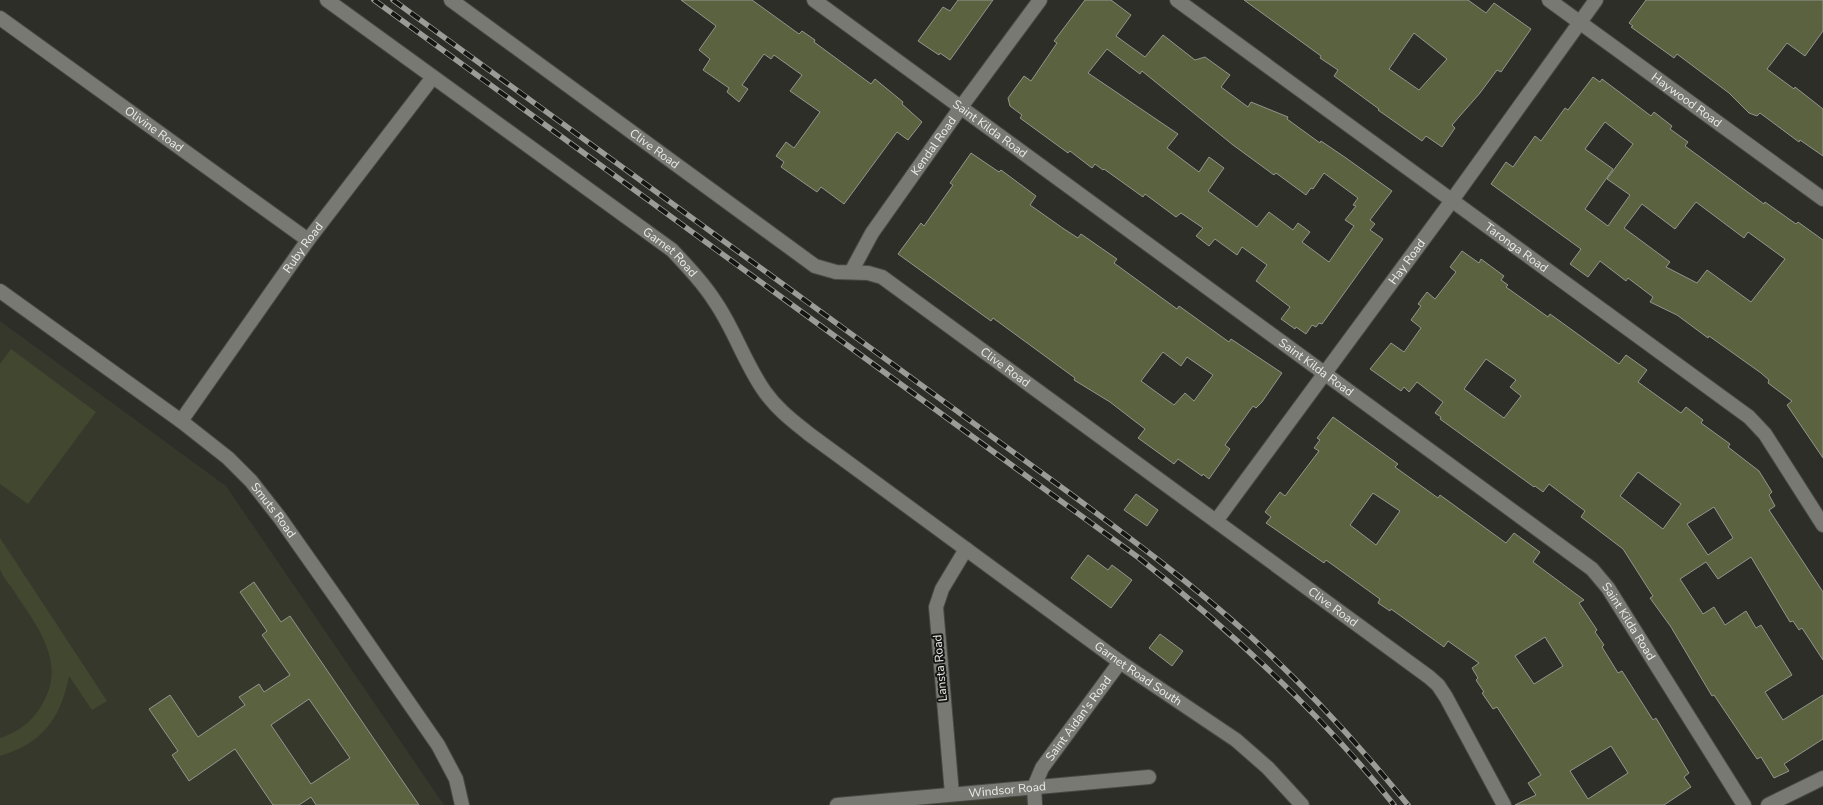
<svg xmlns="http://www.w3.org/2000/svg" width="1823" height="805" font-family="'Nunito Sans',sans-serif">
	<rect width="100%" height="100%" fill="#2d2e28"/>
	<g fill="#36382c">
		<polygon points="0,321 226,486 444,805 0,805"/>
		<polygon points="1034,787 1035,805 938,805 937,795"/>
	</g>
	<g fill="#424730">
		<polygon points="11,349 96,412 28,504 0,484 0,364"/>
		<path d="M0,538L107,701L92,710L69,676C61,718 42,744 0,756V738C19,732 33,721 43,703C67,662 36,625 14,591C10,585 2,576 0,569C0,559 0,547 0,538Z"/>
	</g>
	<g fill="#5b6240" stroke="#93958d" fill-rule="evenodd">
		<polygon points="681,0 752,0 799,34 802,31 815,40 814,42 871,84 875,79 903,102 902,104 922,122 908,140 897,132 844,204 821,187 817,192 781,167 784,162 776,156 786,142 794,148 820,112 790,91 802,75 774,55 771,59 764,54 742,85 748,89 739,102 727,92 729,88 703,70 710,59 699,50 716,26"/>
		<polygon points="958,0 993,0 950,60 940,53 939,55 918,41 943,7 950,11"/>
		<path d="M1085,0H1111L1131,15L1116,36L1145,57L1163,35L1195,60L1205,57L1230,75L1221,87L1248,107L1251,102L1288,117L1287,119L1320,143L1321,141L1346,158L1392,191L1370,220L1375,224L1370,230L1383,239L1322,324L1319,323L1316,327L1312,325L1306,334L1296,327L1295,329L1281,319L1290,307L1256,281L1267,265L1242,247L1237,255L1215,239L1209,246L1196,236L1203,228L1181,213L1176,217L1145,194L1143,197L1104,169L1103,170L1095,164L1092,168L1070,151L1068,153L1020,118L1022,115L1010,106L1008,98L1024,76L1031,81L1057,43L1054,41ZM1107,49L1140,74L1142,71L1233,145L1274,175L1276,173L1306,195L1311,188L1313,189L1324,173L1358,198L1353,205L1356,206L1345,220L1354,226L1329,262L1302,242L1310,232L1298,223L1293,230L1269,212L1257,227L1208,191L1224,168L1209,157L1199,172L1167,148L1178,134L1088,73Z"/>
		<path d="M1244,0H1468L1486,13L1494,3L1531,29L1501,72L1497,70L1480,93L1452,125L1455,128L1442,147L1426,136L1422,141L1378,110L1379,109L1334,76L1338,70L1320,58L1321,56ZM1414,33L1447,59L1419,90L1389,69Z"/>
		<polygon points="1646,0 1823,0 1823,31 1805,56 1787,43 1767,69 1794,89 1795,87 1823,109 1823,156 1800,140 1799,142 1760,113 1757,116 1749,113 1729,93 1677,54 1674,58 1631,27 1633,26 1629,23"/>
		<path d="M1593,77L1600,82L1602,79L1651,116L1654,112L1672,126L1670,129L1688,142L1685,146L1764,204L1765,202L1796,224L1798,222L1823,240V458L1787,405L1792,401L1768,383L1769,380L1761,373L1709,336L1708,338L1677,315L1650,302L1653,297L1628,278L1626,281L1600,261L1588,277L1570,264L1581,249L1491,184L1506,162L1513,167L1535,136L1541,141L1565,108L1568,110ZM1605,122L1633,144L1607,179L1630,195L1608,226L1585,209L1613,169L1585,149ZM1696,202L1744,238L1748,232L1785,259L1751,302L1707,270L1697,283L1666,267L1670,262L1624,228L1642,204L1675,229Z"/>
		<path d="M971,153L999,172L1001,170L1036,196L1030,205L1064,229L1078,238L1081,234L1117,259L1114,263L1177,309L1179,306L1229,342L1231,339L1282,373L1262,402L1256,408L1253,406L1225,445L1230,449L1209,479L1203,474L1202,476L1178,459L1174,464L1138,438L1145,429L1110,402L1074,380L1075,378L993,318L991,321L898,254L921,223L924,226L953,185L950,183ZM1163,352L1181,366L1187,357L1213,375L1194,401L1185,393L1174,405L1141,381Z"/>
		<path d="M1462,251L1479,263L1481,259L1504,276L1501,280L1508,285L1506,287L1548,317L1550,314L1619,364L1626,355L1647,370L1638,382L1681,413L1686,407L1703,420L1701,423L1730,444L1728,447L1759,471L1772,492L1769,495L1775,506L1769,510L1823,592V660L1802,628L1799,630L1793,621L1790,622L1751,557L1718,579L1706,562L1680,579L1703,614L1714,607L1725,625L1746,611L1756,628L1761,625L1792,675L1765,692L1783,720L1823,695V739L1784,764L1789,771L1774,778L1761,757L1757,759L1714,695L1712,696L1671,627L1650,598L1653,596L1623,549L1581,517L1585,511L1549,484L1543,492L1535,486L1534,487L1440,419L1441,417L1435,413L1443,402L1417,382L1409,392L1404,387L1401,391L1370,369L1391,343L1404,352L1421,328L1411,320L1421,306L1418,304L1427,292L1435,299L1456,272L1450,267ZM1486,359L1516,380L1510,387L1521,396L1504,418L1464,389ZM1638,472L1681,504L1663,529L1620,496ZM1714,507L1733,538L1708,555L1687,524Z"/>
		<path d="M1333,417L1398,464L1395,467L1438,498L1440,495L1506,543L1514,533L1540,552L1533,562L1584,600L1579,603L1597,630L1595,632L1604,645L1602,647L1618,673L1622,671L1653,720L1656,718L1689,773L1684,777L1691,787L1664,805H1515L1536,795L1528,783L1541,775L1497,707L1493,709L1482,693L1484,692L1476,680L1478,678L1472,668L1479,663L1448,641L1444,647L1391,609L1390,611L1378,603L1380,599L1326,560L1324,563L1266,523L1271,517L1265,512L1280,492L1285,496L1319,451L1314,448L1320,440L1317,438ZM1373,493L1400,511L1376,545L1350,525ZM1545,637L1563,666L1534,684L1515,656ZM1611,746L1628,773L1588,799L1570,771Z"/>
		<polygon points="1136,494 1158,510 1147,526 1124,510"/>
		<polygon points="1088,555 1108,570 1112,565 1132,580 1111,608 1071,578"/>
		<path d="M254,582L281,622L290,616L419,805H316L311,797L299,805H273L235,749L189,781L172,755L178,751L149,709L170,695L198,737L245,705L239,697L259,684L264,692L290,675L262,635L267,631L240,592ZM309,699L350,758L311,784L271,725Z"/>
		<polygon points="1160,634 1183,651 1172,666 1149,648"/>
	</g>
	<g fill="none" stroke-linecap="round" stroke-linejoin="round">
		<defs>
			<g id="minor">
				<path id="s1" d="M327,0L672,250C688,267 704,284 716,303C735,331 745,364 765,392C777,409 793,421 809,434L1120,662L1236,740L1268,768L1302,805"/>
				<path id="s2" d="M451,0L815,266L836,272L868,273L882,277L1429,677L1438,685L1446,697L1504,805"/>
				<path id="s3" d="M814,0L1592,569L1608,588L1744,805"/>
				<path id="s4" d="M1177,0L1749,417L1765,434L1823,525"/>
				<path id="s5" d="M1549,0L1823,199"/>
				<path id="s6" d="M0,18L308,240"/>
				<path id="s7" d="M851,272L872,233L961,107L1040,0"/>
				<path id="s8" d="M0,291L181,421L228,458L251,481L280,518L344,609L438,745L456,779L462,805"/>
				<path id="s9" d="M181,421L308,240L433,77"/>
				<path id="s10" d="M1216,521L1445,210L1596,0"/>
				<polyline points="952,794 936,607 942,589 966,549"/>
				<path id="s11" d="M837,805L1149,777"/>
				<path id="s12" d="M1035,805L1034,787L1042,768L1120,662"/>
				<polyline points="1768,805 1823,778"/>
			</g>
		</defs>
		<use href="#minor" stroke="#484945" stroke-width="16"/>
		<use href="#minor" stroke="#777972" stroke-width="14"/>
		<defs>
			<g id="rail">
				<path d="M374,0L1139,558C1232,632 1320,712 1394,805"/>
				<path d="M393,0L1068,492C1130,538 1192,584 1250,636C1307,688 1359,745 1408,805"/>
			</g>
		</defs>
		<use href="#rail" stroke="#9b9c97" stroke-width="5.5"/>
		<use href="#rail" stroke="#151613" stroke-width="4" stroke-dasharray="11" stroke-linecap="butt"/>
	</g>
	<g text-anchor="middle" stroke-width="4" stroke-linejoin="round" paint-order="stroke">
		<g font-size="12" fill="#ebece8" stroke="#151613">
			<text dy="4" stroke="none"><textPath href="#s5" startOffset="170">Haywood Road</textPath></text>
			<text dy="4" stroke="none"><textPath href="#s3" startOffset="218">Saint Kilda Road</textPath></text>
			<text dy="4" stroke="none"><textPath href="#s6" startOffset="190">Olivine Road</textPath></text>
			<text dy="4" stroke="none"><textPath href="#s7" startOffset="151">Kendal Road</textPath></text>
			<text dy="4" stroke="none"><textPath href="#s2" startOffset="252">Clive Road</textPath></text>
			<text dy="4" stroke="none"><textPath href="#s9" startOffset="212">Ruby Road</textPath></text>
			<text dy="4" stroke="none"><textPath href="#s4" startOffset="420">Taronga Road</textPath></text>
			<text dy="4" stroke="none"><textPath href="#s1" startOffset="426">Garnet Road</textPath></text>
			<text dy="4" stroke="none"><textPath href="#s10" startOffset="322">Hay Road</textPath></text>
			<text dy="4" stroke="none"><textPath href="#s2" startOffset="672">Clive Road</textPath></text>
			<text dy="4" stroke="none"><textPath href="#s3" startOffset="622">Saint Kilda Road</textPath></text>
			<text dy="4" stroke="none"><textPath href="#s8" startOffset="352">Smuts Road</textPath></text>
			<text dy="4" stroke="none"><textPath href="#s2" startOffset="1078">Clive Road</textPath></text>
			<text dy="4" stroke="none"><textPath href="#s3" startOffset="1028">Saint Kilda Road</textPath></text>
			<text transform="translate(940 668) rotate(-95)" y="4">Lansta Road</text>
			<text dy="4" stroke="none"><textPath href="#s1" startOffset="1065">Garnet Road South</textPath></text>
			<text dy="4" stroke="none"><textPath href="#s12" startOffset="100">Saint Aidan's Road</textPath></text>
			<text dy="4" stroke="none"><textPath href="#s11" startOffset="171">Windsor Road</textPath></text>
		</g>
	</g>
</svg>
